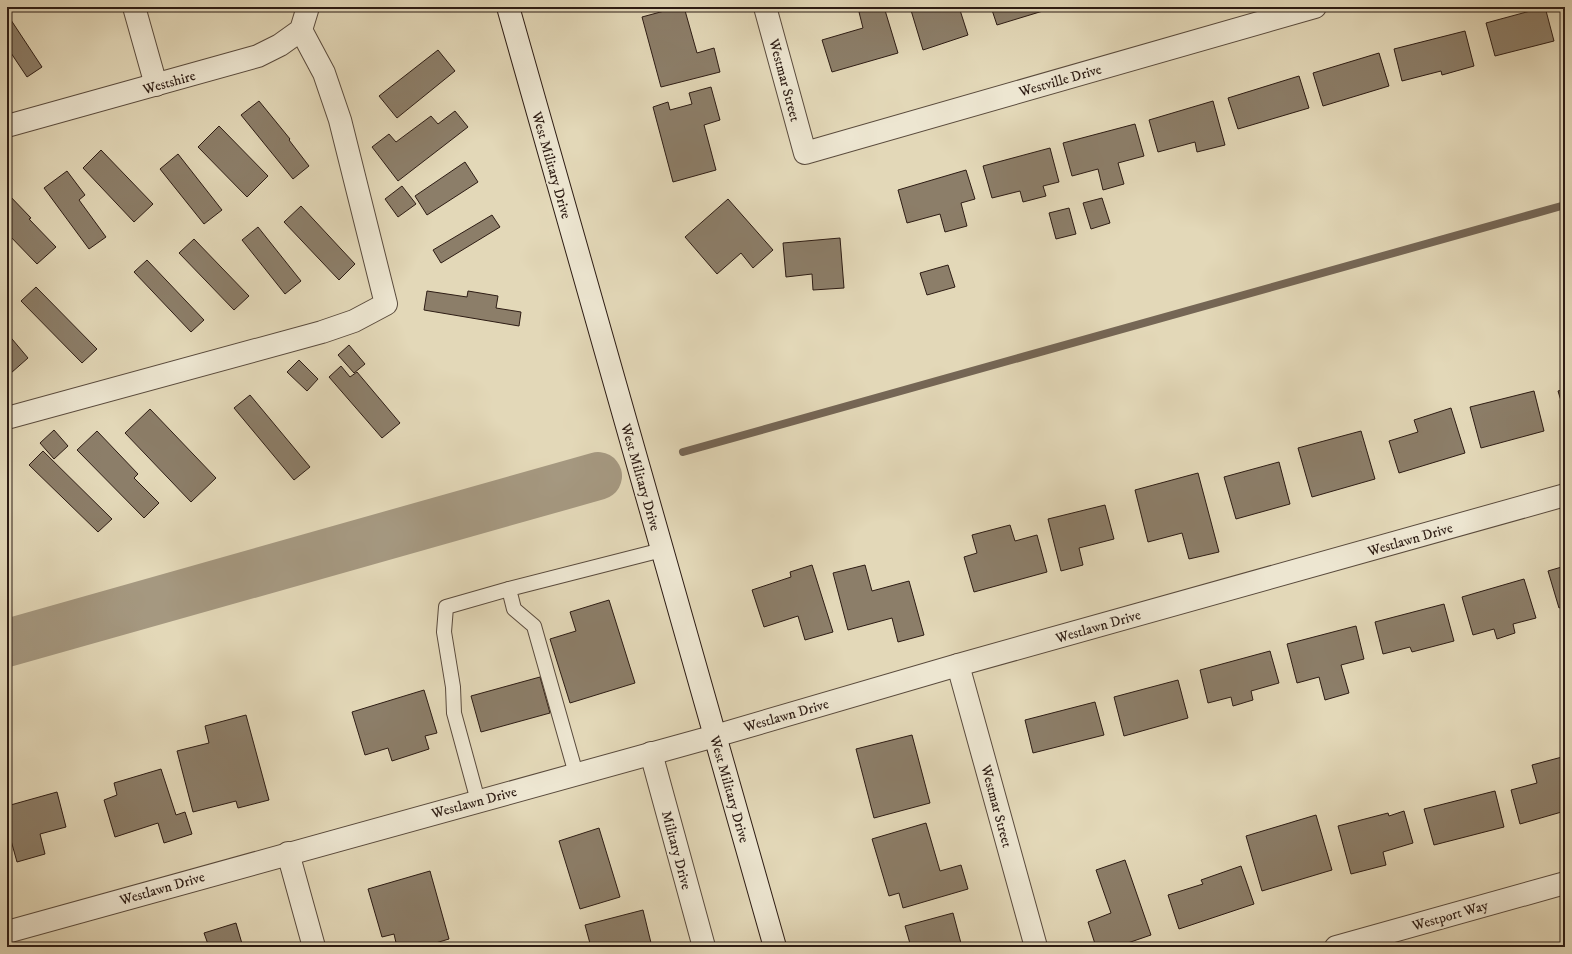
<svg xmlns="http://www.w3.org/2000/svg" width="1572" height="954" font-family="'IM FELL DW Pica',serif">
	<rect width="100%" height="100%" fill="#e3d8b8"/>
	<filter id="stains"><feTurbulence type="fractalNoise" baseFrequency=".005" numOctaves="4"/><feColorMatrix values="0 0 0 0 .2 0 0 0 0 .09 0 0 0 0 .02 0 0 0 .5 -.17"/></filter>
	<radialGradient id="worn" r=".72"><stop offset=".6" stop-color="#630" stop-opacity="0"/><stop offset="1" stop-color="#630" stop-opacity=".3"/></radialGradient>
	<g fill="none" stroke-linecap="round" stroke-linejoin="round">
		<polyline stroke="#756655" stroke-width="8" points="683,452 1565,205"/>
		<polyline stroke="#a59880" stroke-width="48" points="7,643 598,476"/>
	</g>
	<g fill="#8c7e69" stroke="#2d1c14">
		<polygon points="679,7 684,7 697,53 714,48 720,72 661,87 642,17"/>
		<polygon points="876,7 884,7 898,53 832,72 822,40 863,28 859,12"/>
		<polygon points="910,7 959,7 968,35 923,50"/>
		<polygon points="991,7 1056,7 997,25"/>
		<polygon points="1545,7 1554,41 1495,56 1486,23"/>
		<polygon points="1560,7 1565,7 1565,28"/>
		<polygon points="7,14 42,67 27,77 7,47"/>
		<polygon points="1465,31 1474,66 1442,75 1441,71 1402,81 1394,49"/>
		<polygon points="438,50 455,71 397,118 379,96"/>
		<polygon points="1379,53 1389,86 1323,106 1313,73"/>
		<polygon points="1299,76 1309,108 1238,129 1228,98"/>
		<polygon points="711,87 720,120 704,125 716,170 673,182 653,107 668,102 670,110 692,104 689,93"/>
		<polygon points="259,101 290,139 289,140 309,166 293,179 241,115"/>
		<polygon points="1213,101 1225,145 1197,152 1195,142 1158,152 1149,120"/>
		<polygon points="455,111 468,127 398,181 372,147 389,134 396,142 431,116 438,124"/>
		<polygon points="1135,124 1144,156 1118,163 1124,184 1103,190 1098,169 1072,176 1063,143"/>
		<polygon points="219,126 268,176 247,197 198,147"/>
		<polygon points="1050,148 1059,182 1043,186 1046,196 1023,202 1020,191 992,198 983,166"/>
		<polygon points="101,150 153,204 134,222 83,168"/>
		<polygon points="178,154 222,210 204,224 160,169"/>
		<polygon points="465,162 478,182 427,215 415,196"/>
		<polygon points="966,170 975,199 961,203 967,226 945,232 940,214 907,223 898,190"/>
		<polygon points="67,171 85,195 79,200 106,237 89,249 44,188"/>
		<polygon points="402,186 416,204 398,217 385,199"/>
		<polygon points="7,193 31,218 29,219 56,247 37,264 7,233"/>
		<polygon points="1102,198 1110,223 1091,229 1083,203"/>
		<polygon points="728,199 773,250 753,268 741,253 717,274 685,237"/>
		<polygon points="301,206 355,264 339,280 284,222"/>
		<polygon points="1069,208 1076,234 1056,239 1049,213"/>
		<polygon points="492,215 500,227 441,263 433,250"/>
		<polygon points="258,227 301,281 285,294 242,240"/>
		<polygon points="840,238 844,288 813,290 812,274 786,277 783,243"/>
		<polygon points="194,239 249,296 234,310 179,253"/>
		<polygon points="147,260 204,320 191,332 134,272"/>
		<polygon points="948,265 955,287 927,295 920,273"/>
		<polygon points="36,287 97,349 82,363 21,301"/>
		<polygon points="427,291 467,297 468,291 498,296 496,308 521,312 519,326 424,310"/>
		<polygon points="7,333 28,358 11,373 7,369"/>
		<polygon points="349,345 365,364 354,373 338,355"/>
		<polygon points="299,360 318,379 307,391 287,372"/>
		<polygon points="341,366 350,377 357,372 400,423 382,438 329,377"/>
		<polygon points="1565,389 1565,414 1558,391"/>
		<polygon points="1534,391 1544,431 1481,448 1470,407"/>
		<polygon points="250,395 310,467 294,480 234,408"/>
		<polygon points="1451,408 1465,453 1399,473 1389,441 1418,432 1414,420"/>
		<polygon points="150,409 216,478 191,502 125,433"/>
		<polygon points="54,430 68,446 54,459 40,443"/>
		<polygon points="97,431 138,474 134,478 159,503 144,518 77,450"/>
		<polygon points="1361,431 1375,479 1312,497 1298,448"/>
		<polygon points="43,451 112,519 98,532 29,465"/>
		<polygon points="1279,462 1290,504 1236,519 1224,477"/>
		<polygon points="1198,473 1219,552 1189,559 1182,533 1148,542 1135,490"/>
		<polygon points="1105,505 1114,539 1079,548 1083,565 1061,571 1048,519"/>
		<polygon points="1010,525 1015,541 1037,535 1047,572 974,592 964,557 977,553 972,535"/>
		<polygon points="812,565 833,632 805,640 798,616 764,627 752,590 791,577 790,572"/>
		<polygon points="865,565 872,591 909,581 924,635 898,642 892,618 848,630 833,573"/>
		<polygon points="1565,566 1565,606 1559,608 1548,571"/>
		<polygon points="1524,579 1536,618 1513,624 1515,633 1497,639 1494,629 1473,635 1462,597"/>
		<polygon points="609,600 635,683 570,703 550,639 576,631 570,612"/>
		<polygon points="1444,604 1454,641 1412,652 1410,647 1383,654 1375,622"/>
		<polygon points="1356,626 1364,659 1341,665 1349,693 1325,700 1319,677 1297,683 1287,644"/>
		<polygon points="1270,651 1279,683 1251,691 1253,700 1233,706 1231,697 1208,703 1200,670"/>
		<polygon points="540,677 550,713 481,732 471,696"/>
		<polygon points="1178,680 1188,718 1124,736 1114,697"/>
		<polygon points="424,690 437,733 425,736 429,749 392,761 388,748 365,755 352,712"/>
		<polygon points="1095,702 1104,735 1033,753 1025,720"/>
		<polygon points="246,715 269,800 238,808 236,801 193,812 177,751 209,743 205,726"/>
		<polygon points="912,735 930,803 874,818 856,749"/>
		<polygon points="1562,757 1565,767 1565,811 1520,824 1511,790 1537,783 1532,765"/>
		<polygon points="161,769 176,815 185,812 192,834 164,843 158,823 115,837 104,800 117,795 114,783"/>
		<polygon points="1495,791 1504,827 1434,845 1424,809"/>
		<polygon points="57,792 66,827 40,834 45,854 17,862 7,826 7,806"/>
		<polygon points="1404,811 1413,843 1383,852 1386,865 1351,874 1338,826 1388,813 1389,816"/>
		<polygon points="1316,815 1332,870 1262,891 1246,836"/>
		<polygon points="926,823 940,871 961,865 968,889 903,908 899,893 889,896 872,839"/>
		<polygon points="599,828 620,897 580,909 559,841"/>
		<polygon points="1125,860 1151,935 1116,947 1096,947 1088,922 1111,913 1096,870"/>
		<polygon points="1241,866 1254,904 1179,929 1168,895 1203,884 1201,880"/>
		<polygon points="430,871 449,939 422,947 397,947 394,934 382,937 368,889"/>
		<polygon points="643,910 652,947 591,947 585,925"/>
		<polygon points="953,913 962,947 911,947 905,926"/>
		<polygon points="236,923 243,947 209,947 204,933"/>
	</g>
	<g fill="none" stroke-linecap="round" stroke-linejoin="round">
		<defs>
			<g id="service">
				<polyline points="576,774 534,626 514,609 509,589 662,550"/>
				<polyline points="478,801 454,713 453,687 444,632 446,607 509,589"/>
			</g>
			<g id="minor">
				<polyline points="134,7 156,85"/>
				<polyline points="765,7 805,153 1315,7"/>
				<polyline points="7,126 258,56 280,45 301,30 308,7"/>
				<polyline points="7,418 322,332 354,321 386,304 340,120 324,73 301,30"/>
				<polyline points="958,665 1036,947"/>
				<polyline points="651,753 704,947"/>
				<polyline points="288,853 314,947"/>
				<polyline points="7,932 715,736 958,665 1565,495"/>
				<polyline points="1336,947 1565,883"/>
			</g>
			<polyline id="secondary" points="508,7 775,947"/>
		</defs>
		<use href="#service" stroke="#5a4b3d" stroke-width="16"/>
		<use href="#minor" stroke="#5a4b3d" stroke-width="24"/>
		<use href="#secondary" stroke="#2d1c14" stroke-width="24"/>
		<use href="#service" stroke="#ede6d1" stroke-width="14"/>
		<use href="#minor" stroke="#ede6d1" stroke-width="22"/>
		<use href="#secondary" stroke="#ede6d1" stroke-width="22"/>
	</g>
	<g text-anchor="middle" stroke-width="4" stroke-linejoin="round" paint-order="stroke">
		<g font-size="14" fill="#2d1c14" stroke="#ede6d1">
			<text transform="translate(785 80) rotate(75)" y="5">Westmar Street</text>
			<text transform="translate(1060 80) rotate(-16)" y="5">Westville Drive</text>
			<text transform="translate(169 82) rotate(-16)" y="5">Westshire</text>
			<text transform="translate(552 165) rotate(74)" y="5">West Military Drive</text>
			<text transform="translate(641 477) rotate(74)" y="5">West Military Drive</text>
			<text transform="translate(1410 539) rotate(-16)" y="5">Westlawn Drive</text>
			<text transform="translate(1098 626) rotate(-16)" y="5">Westlawn Drive</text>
			<text transform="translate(786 715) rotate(-16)" y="5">Westlawn Drive</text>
			<text transform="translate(730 789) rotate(74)" y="5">West Military Drive</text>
			<text transform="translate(474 802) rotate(-15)" y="5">Westlawn Drive</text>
			<text transform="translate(997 806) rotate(75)" y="5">Westmar Street</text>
			<text transform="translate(677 850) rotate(75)" y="5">Military Drive</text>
			<text transform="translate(162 888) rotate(-16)" y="5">Westlawn Drive</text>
			<text transform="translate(1450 915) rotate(-16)" y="5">Westport Way</text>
		</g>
	</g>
	<rect width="1572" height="954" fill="none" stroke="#e3d8b8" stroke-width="24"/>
	<rect x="8" y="8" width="1556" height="938" fill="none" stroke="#2d1c14" stroke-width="2"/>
	<rect x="12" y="12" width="1548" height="930" fill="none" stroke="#2d1c14"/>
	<rect width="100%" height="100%" filter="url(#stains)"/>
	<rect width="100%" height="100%" fill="url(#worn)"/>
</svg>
